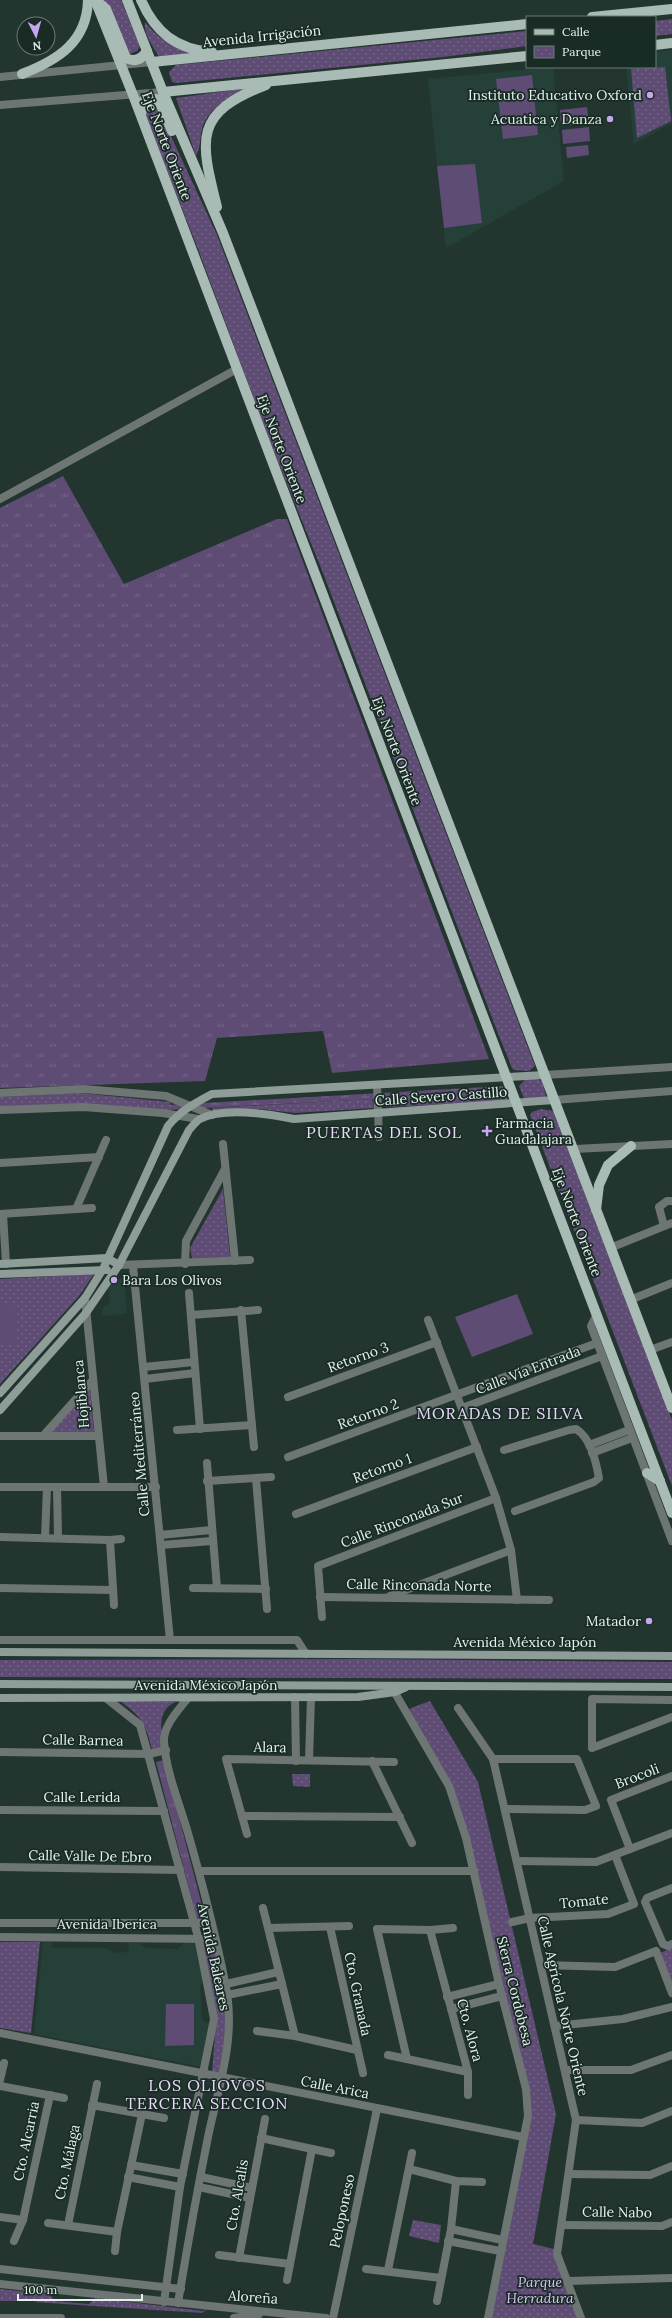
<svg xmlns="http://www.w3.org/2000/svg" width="672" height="2318" font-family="Lora,serif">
	<defs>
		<pattern id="grass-tufts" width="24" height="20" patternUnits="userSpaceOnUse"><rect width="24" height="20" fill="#5e4c74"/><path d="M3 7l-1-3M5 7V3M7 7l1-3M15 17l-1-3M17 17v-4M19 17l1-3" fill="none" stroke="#756688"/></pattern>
		<pattern id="wetland-marsh" width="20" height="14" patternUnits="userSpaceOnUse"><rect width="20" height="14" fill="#5e4c74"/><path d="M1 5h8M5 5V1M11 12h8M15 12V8" fill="none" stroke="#756688"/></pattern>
		<pattern id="park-dots" width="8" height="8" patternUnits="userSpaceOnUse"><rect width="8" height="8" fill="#5e4c74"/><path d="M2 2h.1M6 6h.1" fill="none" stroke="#756688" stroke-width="1.8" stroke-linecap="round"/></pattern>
	</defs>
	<rect width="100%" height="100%" fill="#23352f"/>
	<g fill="#254038">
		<polygon points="672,50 672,123 634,144 626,67 655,67 655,52"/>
		<polygon points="553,67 564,181 446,248 428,79"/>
		<polygon points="112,1279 124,1279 127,1313 103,1316 102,1310 105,1305 110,1304 108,1288"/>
		<polygon points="43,1941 51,1942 52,1948 105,1948 115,1953 128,1952 129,1943 139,1943 144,1948 178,1949 185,1942 194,1942 197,1947 204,1981 200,1986 202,2019 211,2025 201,2067 34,2034"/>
	</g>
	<g fill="url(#grass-tufts)">
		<polygon points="63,476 124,584 277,519 287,519 489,1059 332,1073 323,1031 217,1038 205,1081 0,1088 0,508"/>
		<polygon points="164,1760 206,1921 198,1923 156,1762"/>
	</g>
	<polygon fill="url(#wetland-marsh)" points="503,1086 504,1092 168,1110 169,1105"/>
	<g fill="url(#park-dots)">
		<polygon points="104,0 121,0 140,46 137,51 130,54 124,50"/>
		<polygon points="672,19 672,34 655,36 655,21"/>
		<path d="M145,22C166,48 184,49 215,53L160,58C154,48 143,34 145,22Z"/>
		<polygon points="527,31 527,46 443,57 176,83 172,82 169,72 176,65"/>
		<polygon points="665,67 671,121 637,138 631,69"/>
		<path d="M254,87C235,94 214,103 204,123C199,133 202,146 196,156L176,98Z"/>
		<polygon points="155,102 217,235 535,1066 529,1071 514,1070 512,1068 499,1036 323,573 267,434 198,249 143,110 144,105"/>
		<polygon points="536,1079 542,1081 546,1096 542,1100 525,1101 519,1086 525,1080"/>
		<polygon points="504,1092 508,1101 386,1107 386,1098"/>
		<polygon points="80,1093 170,1102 172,1112 0,1108 0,1097"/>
		<polygon points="372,1099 374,1108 295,1113 260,1109 213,1111 212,1108"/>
		<polygon points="541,1109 553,1111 672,1420 672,1486 530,1115 532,1112"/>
		<polygon points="223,1189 230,1257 192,1258 190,1248"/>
		<polygon points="94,1274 79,1296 0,1384 0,1279"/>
		<polygon points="90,1388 94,1433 49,1433"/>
		<polygon points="368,1659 672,1662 672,1679 0,1677 0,1660"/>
		<path d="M120,1701L175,1702C156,1712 161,1729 165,1747L152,1750C146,1724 142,1717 120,1701Z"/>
		<polygon points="430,1701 478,1782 556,2114 533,2244 554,2249 579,2318 490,2318 531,2116 525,2078 473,1856 457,1806 407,1711 411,1708"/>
		<polygon points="292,1774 310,1774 310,1787 293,1786"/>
		<polygon points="201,1941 213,1941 221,1974 228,2024 225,2077 212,2073 216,2020"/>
		<polygon points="0,1942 40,1942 31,2033 0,2028"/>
		<polygon points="672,1948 672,1984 660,1953"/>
		<polygon points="413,2220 441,2225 439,2243 409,2236"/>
		<polygon points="0,2289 49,2294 55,2301 89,2304 95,2298 203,2311 210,2307 202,2313 33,2302 41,2301 0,2301"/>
	</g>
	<g fill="#5e4c74">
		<polygon points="532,75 538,135 503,139 496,79"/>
		<polygon points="587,107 589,123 561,126 560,110"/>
		<polygon points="589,127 590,141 563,144 562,130"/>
		<polygon points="588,145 589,155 567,158 566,147"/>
		<polygon points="475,164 482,223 444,228 437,166"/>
		<polygon points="517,1294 533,1334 472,1357 455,1317"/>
		<polygon points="0,1305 18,1306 17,1345 0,1344"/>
		<polygon points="166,2004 194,2004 194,2045 165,2046"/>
	</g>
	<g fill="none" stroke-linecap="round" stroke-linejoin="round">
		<g stroke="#6d7673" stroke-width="8">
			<polyline points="0,77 152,62"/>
			<polyline points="0,105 163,92"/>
			<polyline points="0,499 237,369"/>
			<polyline points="545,1075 672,1067"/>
			<polyline points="377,1085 379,1137"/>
			<polyline points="0,1093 84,1089 166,1096 212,1115"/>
			<polyline points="554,1100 672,1091"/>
			<polyline points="0,1110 83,1107 163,1113 198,1119"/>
			<polyline points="223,1144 235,1261"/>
			<polyline points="575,1149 672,1144"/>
			<polyline points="0,1163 99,1157"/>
			<polyline points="76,1209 106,1140"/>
			<polyline points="0,1214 92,1208"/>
			<polyline points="3,1214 6,1264"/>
			<polyline points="664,1226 659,1207 667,1201 672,1201"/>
			<polyline points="610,1248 672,1223"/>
			<polyline points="185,1264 186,1241 225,1169"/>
			<polyline points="119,1265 250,1260"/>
			<polyline points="133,1266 170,1640"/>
			<polyline points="189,1293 200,1429"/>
			<polyline points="85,1298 104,1487"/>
			<polyline points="630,1300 672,1283"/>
			<polyline points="241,1310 254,1447"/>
			<polyline points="597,1314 591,1326 672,1541"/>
			<polyline points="191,1315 258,1310"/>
			<polyline points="428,1320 496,1498 511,1550 517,1600"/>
			<polyline points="650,1350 672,1342"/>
			<polyline points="144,1367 194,1362"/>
			<polyline points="145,1379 195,1373"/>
			<polyline points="288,1397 437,1342"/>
			<polyline points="462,1408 602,1356"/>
			<polyline points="177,1430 252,1425"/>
			<polyline points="0,1436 98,1436"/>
			<polyline points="43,1436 93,1380"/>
			<polyline points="589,1445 629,1430"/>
			<path d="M504,1450L569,1430L576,1429C591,1438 596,1462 599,1478L594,1482L515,1511"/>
			<polyline points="592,1453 632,1438"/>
			<polyline points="288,1457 597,1343"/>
			<polyline points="207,1463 217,1588"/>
			<polyline points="256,1479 267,1609"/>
			<polyline points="207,1481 271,1477"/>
			<polyline points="0,1487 156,1487"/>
			<polyline points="57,1487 58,1537"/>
			<polyline points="296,1514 477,1447"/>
			<polyline points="160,1535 211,1530"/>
			<polyline points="0,1537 110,1540 121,1539"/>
			<polyline points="45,1538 47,1487"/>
			<polyline points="110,1540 114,1605"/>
			<polyline points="161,1545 212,1541"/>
			<polyline points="0,1588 112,1590"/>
			<polyline points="193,1588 266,1589"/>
			<polyline points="390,1596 511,1550"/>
			<polyline points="320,1597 549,1600"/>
			<polyline points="322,1617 318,1566 496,1498"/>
			<polyline points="0,1640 297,1640 306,1654"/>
			<polyline points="391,1686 449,1786 466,1838 499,1984 526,2089 528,2116 488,2318"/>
			<polyline points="295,1697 296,1761"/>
			<polyline points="106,1698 140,1725 198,1937 214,2019 180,2187 164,2302"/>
			<polyline points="672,1700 592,1699 592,1748 672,1717"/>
			<polyline points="458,1708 493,1759 576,2120 557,2254 581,2318"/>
			<polyline points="0,1752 149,1754 166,1750"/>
			<polyline points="493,1759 577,1759 596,1806 585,1810 505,1809"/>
			<polyline points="309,1760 311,1697"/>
			<polyline points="372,1761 412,1843"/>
			<polyline points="0,1810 164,1811"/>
			<polyline points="242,1816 400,1817"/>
			<polyline points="247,1834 226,1759 394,1762"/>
			<polyline points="630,1849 611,1800 672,1776"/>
			<polyline points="517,1861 596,1862 672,1833"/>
			<polyline points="0,1867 180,1870"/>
			<polyline points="199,1871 474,1871"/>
			<polyline points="672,1888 647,1898 645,1902 663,1944 668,1946 672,1944"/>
			<polyline points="263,1908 295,2036"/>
			<polyline points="512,1922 530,1918 608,1914 634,1904 615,1855"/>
			<polyline points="0,1923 211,1923"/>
			<polyline points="330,1927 363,2073"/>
			<polyline points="269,1928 349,1926"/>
			<polyline points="430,1930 468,2072 468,2095"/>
			<polyline points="0,1937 215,1939"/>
			<polyline points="541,1965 615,1967 656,1951 672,1993"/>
			<polyline points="226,1984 278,1972"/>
			<polyline points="227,1995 282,1984"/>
			<polyline points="447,1997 499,1984"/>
			<polyline points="451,2009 502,1996"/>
			<polyline points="555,2026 623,2019 672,2007"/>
			<polyline points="257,2031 295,2036 357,2050"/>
			<polyline points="0,2033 523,2137"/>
			<polyline points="388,2055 468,2072"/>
			<polyline points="407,2059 377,1929 430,1930 453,1928"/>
			<polyline points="565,2070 631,2070 672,2055"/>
			<polyline points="0,2080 4,2063"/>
			<polyline points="0,2086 64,2098"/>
			<polyline points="92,2105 164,2118"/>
			<polyline points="576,2120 642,2123 672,2111"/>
			<polyline points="261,2138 331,2153"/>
			<polyline points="131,2165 183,2174"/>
			<polyline points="409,2169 456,2181 482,2182"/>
			<polyline points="569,2174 650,2175 672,2166"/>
			<polyline points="128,2177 180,2187"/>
			<polyline points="201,2177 252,2188"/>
			<polyline points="199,2187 250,2198"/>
			<polyline points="0,2217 23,2220"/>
			<polyline points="48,2223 117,2232"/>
			<polyline points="68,2225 97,2084"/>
			<polyline points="562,2225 662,2226 672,2222"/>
			<polyline points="451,2229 502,2240"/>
			<polyline points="14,2241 23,2220 50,2095"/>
			<polyline points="448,2241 500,2251"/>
			<polyline points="115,2251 117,2232 142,2114"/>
			<polyline points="219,2255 290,2264"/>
			<polyline points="239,2258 265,2119"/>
			<polyline points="0,2269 181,2289"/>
			<polyline points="366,2269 441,2278"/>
			<polyline points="388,2270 412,2153"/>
			<polyline points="287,2280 312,2149"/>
			<polyline points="568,2281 672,2278"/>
			<polyline points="0,2284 326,2318"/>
			<polyline points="437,2301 451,2229 456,2181"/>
			<path d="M178,2303C187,2248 197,2192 208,2137C219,2084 237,2037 225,1982C215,1932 202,1882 188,1833C180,1805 166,1772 164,1742C163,1726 178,1711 187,1699"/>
			<polyline points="0,2318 61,2318"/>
			<polyline points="234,2318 259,2314"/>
			<polyline points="333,2318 377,2109"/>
		</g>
		<g stroke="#8f9d98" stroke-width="8">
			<polyline points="0,1264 107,1258 119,1265"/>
			<polyline points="0,1274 107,1270"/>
			<path d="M0,1393L85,1298L103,1269L168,1126C180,1111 195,1103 212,1094L545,1075"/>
			<path d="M0,1410L86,1313L119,1265L189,1130C192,1127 196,1121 200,1119C223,1107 269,1114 294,1119L554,1100"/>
			<polyline points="0,1652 672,1656"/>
			<polyline points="0,1684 672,1687"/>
			<polyline points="0,1698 358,1697 395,1692 406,1687"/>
		</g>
		<g stroke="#a9bbb5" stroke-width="10">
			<polyline points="95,0 133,95 672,1513"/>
			<polyline points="127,0 163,92 223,233 672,1408"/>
			<path d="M141,0C155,32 176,49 212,52"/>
			<path d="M97,1L106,9L126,58C135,63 142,59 147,51"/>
			<polyline points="592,17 672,9"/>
			<polyline points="655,45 672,43"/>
			<polyline points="152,62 527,24"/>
			<path d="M22,74C58,60 87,42 88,0"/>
			<polyline points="163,92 527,56"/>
			<polyline points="141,114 144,100 156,99 161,105 172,131"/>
			<path d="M217,207C200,139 193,113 266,85"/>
			<polyline points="596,1210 599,1185 608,1165 631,1146"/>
			<polyline points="647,1473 660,1481"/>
		</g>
	</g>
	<g fill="#c6a6f0" stroke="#192b25" stroke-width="1.5">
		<circle cx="650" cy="95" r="4"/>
		<circle cx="610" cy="119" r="4"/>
		<path d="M485 1125h4v4h4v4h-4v4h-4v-4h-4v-4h4z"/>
		<circle cx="114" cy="1280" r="4"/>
		<circle cx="649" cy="1621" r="4"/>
	</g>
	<g text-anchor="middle" stroke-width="3.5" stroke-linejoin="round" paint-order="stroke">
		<g font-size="14" fill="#e5f1ec" stroke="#192b25">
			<text transform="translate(262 36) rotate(-6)" y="5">Avenida Irrigación</text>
			<text transform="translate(167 146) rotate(69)" y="5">Eje Norte Oriente</text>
			<text transform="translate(282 449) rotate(69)" y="5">Eje Norte Oriente</text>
			<text transform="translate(397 751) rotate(69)" y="5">Eje Norte Oriente</text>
			<text transform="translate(441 1096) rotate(-4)" y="5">Calle Severo Castillo</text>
			<text transform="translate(577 1222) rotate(69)" y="5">Eje Norte Oriente</text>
			<text transform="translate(358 1357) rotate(-20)" y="5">Retorno 3</text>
			<text transform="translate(528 1370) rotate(-21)" y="5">Calle Vía Entrada</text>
			<text transform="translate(81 1394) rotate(-95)" y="5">Hojiblanca</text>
			<text transform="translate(368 1414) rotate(-20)" y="5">Retorno 2</text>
			<text transform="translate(139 1454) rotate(-95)" y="5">Calle Mediterráneo</text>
			<text transform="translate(382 1468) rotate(-20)" y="5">Retorno 1</text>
			<text transform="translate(402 1520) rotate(-21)" y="5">Calle Rinconada Sur</text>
			<text transform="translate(419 1585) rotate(1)" y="5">Calle Rinconada Norte</text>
			<text x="525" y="1647">Avenida México Japón</text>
			<text x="206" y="1690">Avenida México Japón</text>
			<text transform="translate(83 1740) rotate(1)" y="5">Calle Barnea</text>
			<text transform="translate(270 1747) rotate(1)" y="5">Alara</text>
			<text transform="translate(637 1776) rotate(-21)" y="5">Brocoli</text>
			<text x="82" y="1802">Calle Lerida</text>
			<text transform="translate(90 1856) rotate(1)" y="5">Calle Valle De Ebro</text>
			<text transform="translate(584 1901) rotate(-6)" y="5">Tomate</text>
			<text x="107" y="1929">Avenida Iberica</text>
			<text transform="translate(214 1957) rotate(78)" y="5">Avenida Baleares</text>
			<text transform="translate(515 1991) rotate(76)" y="5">Sierra Cordobesa</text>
			<text transform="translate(358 1994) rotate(78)" y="5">Cto. Granada</text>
			<text transform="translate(563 2006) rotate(77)" y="5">Calle Agrícola Norte Oriente</text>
			<text transform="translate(470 2030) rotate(75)" y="5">Cto. Alora</text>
			<text transform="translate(335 2087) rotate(11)" y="5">Calle Arica</text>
			<text transform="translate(26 2141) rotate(-78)" y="5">Cto. Alcarria</text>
			<text transform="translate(67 2162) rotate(-78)" y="5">Cto. Málaga</text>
			<text transform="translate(237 2195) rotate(-80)" y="5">Cto. Alcalis</text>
			<text transform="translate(342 2211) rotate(-78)" y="5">Peloponeso</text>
			<text transform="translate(617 2212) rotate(1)" y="5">Calle Nabo</text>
			<text transform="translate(253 2297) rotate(4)" y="5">Aloreña</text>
		</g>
		<g font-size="14" fill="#e5f1ec" stroke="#192b25" text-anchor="end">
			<text x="642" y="100">Instituto Educativo Oxford</text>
			<text x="602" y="124">Acuatica y Danza</text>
			<text x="495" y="1128" text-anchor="start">Farmacia<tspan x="495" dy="16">Guadalajara</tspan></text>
			<text x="122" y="1285" text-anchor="start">Bara Los Olivos</text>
			<text x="641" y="1626">Matador</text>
		</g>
		<g font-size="14" font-style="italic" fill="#d8c3f5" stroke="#192b25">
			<text x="540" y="2287">Parque<tspan x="540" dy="16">Herradura</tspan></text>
		</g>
		<g font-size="16" letter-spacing="1" fill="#e7dbf8" stroke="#192b25">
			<text x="384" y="1138">PUERTAS DEL SOL</text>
			<text x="500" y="1419">MORADAS DE SILVA</text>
			<text x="207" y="2091">LOS OLIOVOS<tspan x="207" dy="18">TERCERA SECCION</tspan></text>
		</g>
	</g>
	<rect x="526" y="16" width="130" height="52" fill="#192b25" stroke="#6b7a75"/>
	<rect x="534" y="29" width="20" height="6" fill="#a9bbb5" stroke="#6b7a75"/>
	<text x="562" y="36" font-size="12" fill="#e5f1ec">Calle</text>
	<rect x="534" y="46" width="20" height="12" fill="url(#park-dots)" stroke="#6b7a75"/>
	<text x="562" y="56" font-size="12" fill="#e5f1ec">Parque</text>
	<g transform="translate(36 36) rotate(174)"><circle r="19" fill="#192b25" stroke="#6b7a75"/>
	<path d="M0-3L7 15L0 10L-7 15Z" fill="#c6a6f0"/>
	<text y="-6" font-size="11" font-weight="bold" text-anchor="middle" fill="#e5f1ec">N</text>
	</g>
	<path d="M18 2294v6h124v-6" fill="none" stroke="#e5f1ec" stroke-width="2"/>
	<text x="24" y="2294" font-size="12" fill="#e5f1ec" stroke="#192b25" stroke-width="3" paint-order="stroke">100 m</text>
</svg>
